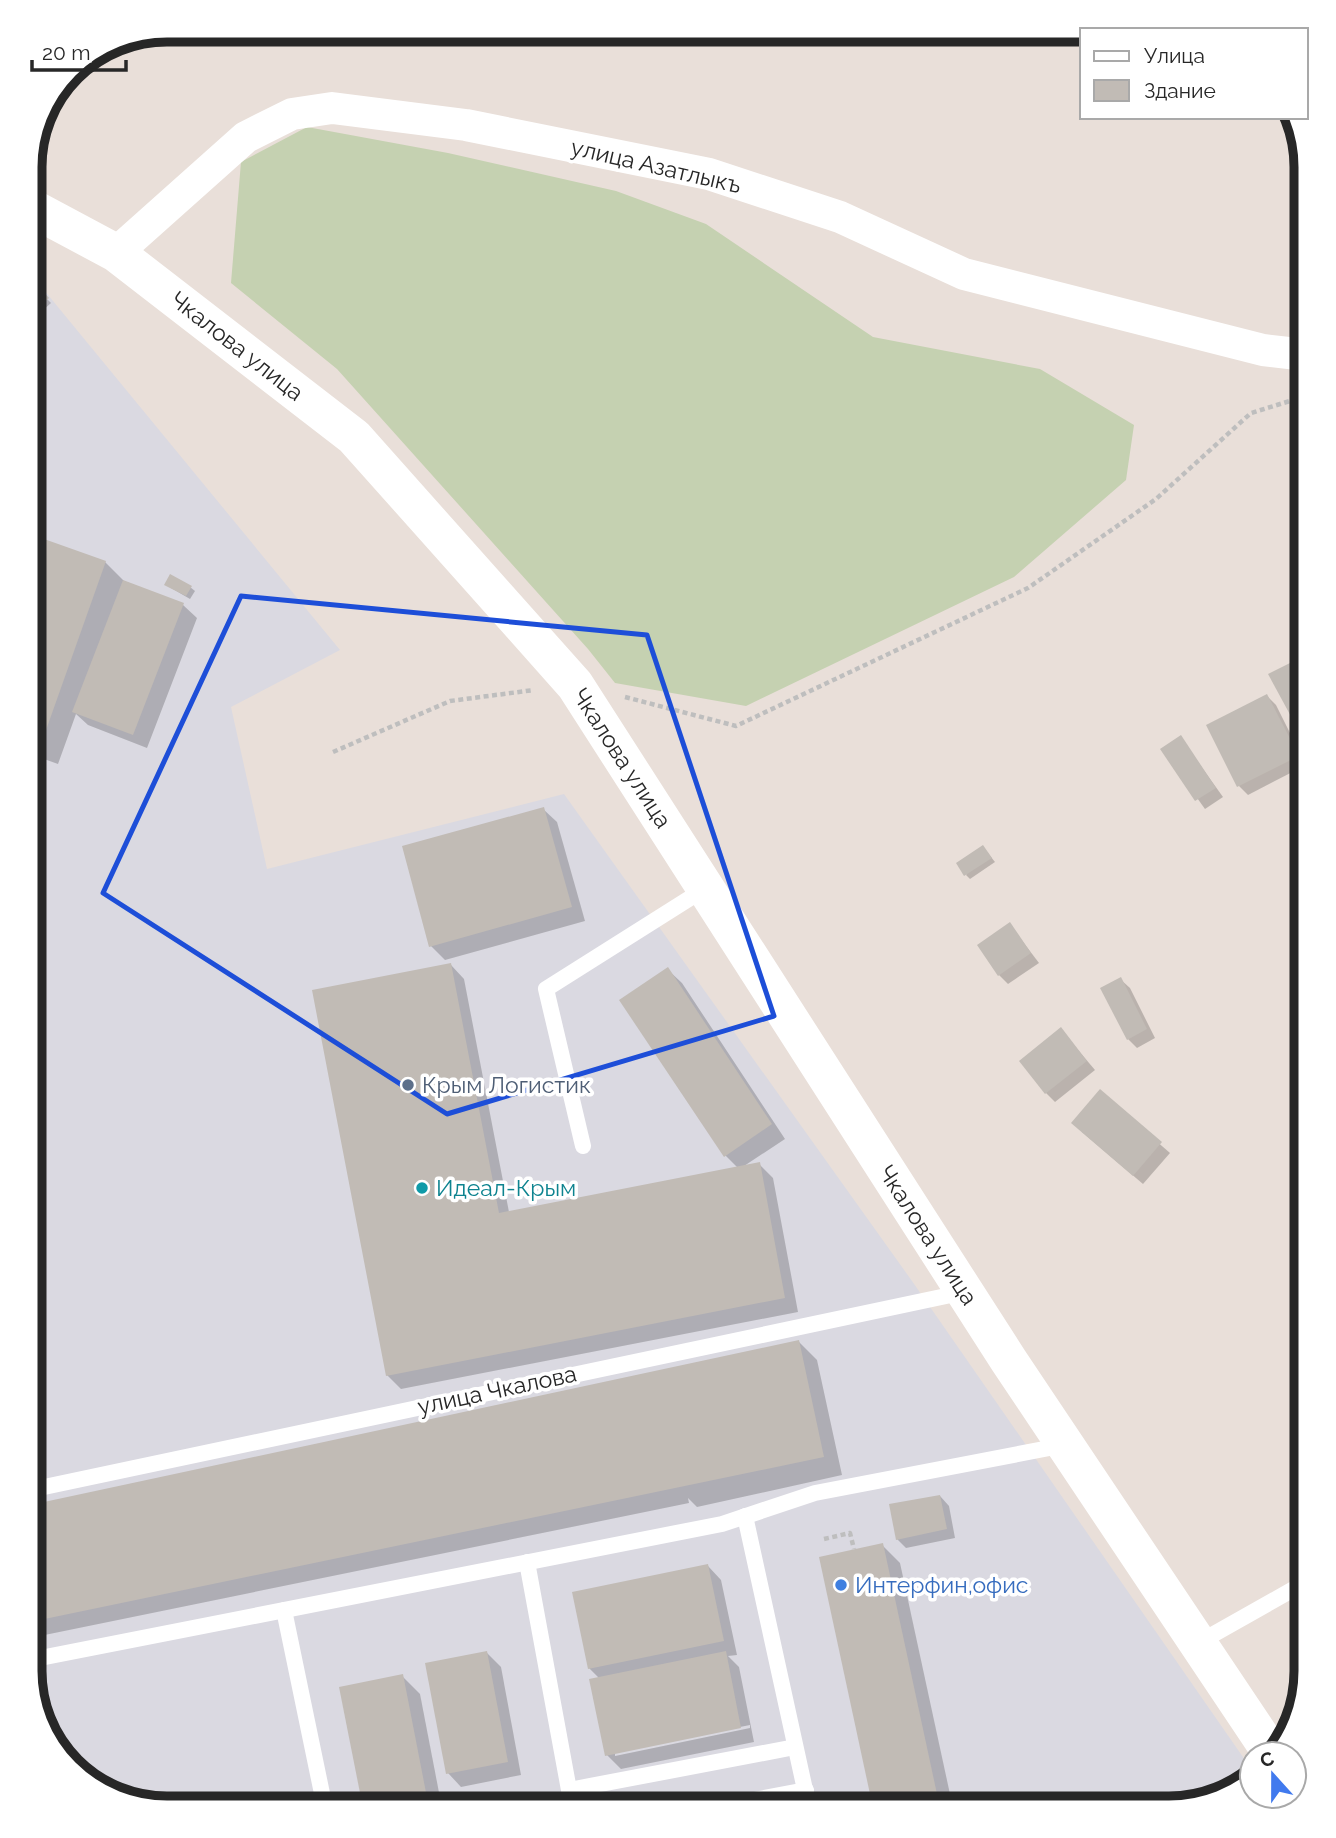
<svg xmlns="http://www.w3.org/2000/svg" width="1336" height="1838" font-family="Raleway,sans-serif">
	<rect width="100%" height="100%" fill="#e9dfd9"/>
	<polygon fill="#dad9e1" points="30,273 340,650 231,707 267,869 564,794 912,1281 1252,1770 1252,1775 1238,1790 1169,1808 159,1808 98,1790 48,1740 30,1671"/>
	<polygon fill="#c5d1b1" points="307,127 448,153 616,191 706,224 873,337 1040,369 1134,425 1126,480 1014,577 746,706 615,683 588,649 337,369 231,283 241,162"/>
	<g fill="#0003" fill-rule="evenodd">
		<polygon points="30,282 51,303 30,322"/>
		<polygon points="30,536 105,562 124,581 183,605 197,618 147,748 88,725 76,714 58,764 30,754"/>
		<polygon points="166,585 190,587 195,591 190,599"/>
		<polygon points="1293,663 1306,679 1306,740 1271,675"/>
		<polygon points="1267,696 1276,705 1306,765 1248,795 1239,786"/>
		<polygon points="1180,737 1223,797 1205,809 1162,749"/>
		<polygon points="543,809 557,822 585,921 445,960 431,946"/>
		<polygon points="983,847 995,862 970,879 966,875"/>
		<polygon points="1010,925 1039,963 1008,984 999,975"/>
		<polygon points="451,965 464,979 509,1212 738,1168 725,1155 668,970 682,983 785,1139 741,1168 759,1164 773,1178 798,1312 401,1389 387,1375"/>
		<polygon points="1120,979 1130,988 1155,1038 1137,1048 1128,1039"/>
		<polygon points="1061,1030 1095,1070 1055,1102 1046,1093"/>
		<polygon points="1100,1092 1170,1153 1143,1184 1082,1132"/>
		<polygon points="799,1342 817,1360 842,1475 697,1507 688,1498 689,1503 30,1638 30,1507"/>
		<polygon points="940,1496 949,1506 955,1538 906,1548 897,1539"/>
		<polygon points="882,1545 900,1563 953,1808 875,1808 821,1558"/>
		<path d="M708,1566L721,1580L737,1655L728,1656L739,1667L754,1742L621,1769L607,1755L600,1679L589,1668ZM750,1725V1728L615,1756V1752Z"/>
		<polygon points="487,1653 501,1667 521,1775 461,1787 448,1773"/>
		<polygon points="402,1676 420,1694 442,1808 365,1808 341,1688"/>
	</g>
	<g fill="#c1bbb5">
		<polygon points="30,277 49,298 30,315"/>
		<polygon points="30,534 106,561 40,747 30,744"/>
		<polygon points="170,574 192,586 186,596 164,585"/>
		<polygon points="123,580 184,603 133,735 72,712"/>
		<polygon points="1294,661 1306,684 1306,744 1268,674"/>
		<polygon points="1267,694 1299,756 1237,787 1206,725"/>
		<polygon points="1181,735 1216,788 1195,801 1160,749"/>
		<polygon points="544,807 572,907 429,947 402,846"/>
		<polygon points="983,845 992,858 964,876 956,863"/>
		<polygon points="1010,922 1031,953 998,976 977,945"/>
		<polygon points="451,963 499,1213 760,1162 785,1298 386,1376 312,990"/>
		<polygon points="668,967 772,1124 724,1157 619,1000"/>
		<polygon points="1121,977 1147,1029 1127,1040 1100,988"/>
		<polygon points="1061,1027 1087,1061 1045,1094 1019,1061"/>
		<polygon points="1100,1089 1162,1142 1133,1176 1071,1123"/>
		<polygon points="799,1340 824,1457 30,1622 30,1505"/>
		<polygon points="940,1495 947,1529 896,1540 889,1504"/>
		<polygon points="883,1543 940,1808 873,1808 819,1557"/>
		<polygon points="708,1564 724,1641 588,1669 572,1592"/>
		<polygon points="487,1651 508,1762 446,1774 425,1663"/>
		<polygon points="726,1651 741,1728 605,1756 589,1679"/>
		<polygon points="403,1674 429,1808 363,1808 339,1687"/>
	</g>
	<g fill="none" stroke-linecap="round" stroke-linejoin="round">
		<g stroke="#bebebe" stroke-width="4.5" stroke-dasharray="5 3.5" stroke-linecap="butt">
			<polyline points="625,697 736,726 1028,588 1156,499 1251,413 1306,396"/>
			<polyline points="333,752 450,701 534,690"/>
			<polyline points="824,1539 850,1533 854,1549"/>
		</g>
		<g stroke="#fff" stroke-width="16">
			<polyline points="583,1146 546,989 706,888"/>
			<polyline points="30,1490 965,1292"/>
			<polyline points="745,1516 809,1808"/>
			<polyline points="527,1562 569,1790 795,1747"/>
			<polyline points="284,1610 325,1808"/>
			<polyline points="1198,1643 1306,1582"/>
			<polyline points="30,1660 722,1524 815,1493 1065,1445"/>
			<polyline points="713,1808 806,1790"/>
		</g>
		<polyline stroke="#fff" stroke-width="32" points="116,253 246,137 292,114 332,108 466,125 709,174 840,217 964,274 1263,350 1306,355"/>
		<polyline stroke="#fff" stroke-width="38" points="30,207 116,253 354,437 575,685 1009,1361 1272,1754"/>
	</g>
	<path fill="none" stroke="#1d4ed8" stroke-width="5" stroke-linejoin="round" d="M241,596L647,635L774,1016L447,1114L103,893Z"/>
	<circle fill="#5c6f8a" stroke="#fff" stroke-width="2.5" cx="408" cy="1085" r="7"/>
	<circle fill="#0f9aa8" stroke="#fff" stroke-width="2.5" cx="422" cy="1188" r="7"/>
	<circle fill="#3f7fe0" stroke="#fff" stroke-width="2.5" cx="841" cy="1585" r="7"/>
	<g text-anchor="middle" stroke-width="7" stroke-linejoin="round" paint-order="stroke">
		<g font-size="23" fill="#272727" stroke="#fff">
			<text transform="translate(656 166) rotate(13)" y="8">улица Азатлыкъ</text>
			<text transform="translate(237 346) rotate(38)" y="8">Чкалова улица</text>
			<text transform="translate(622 758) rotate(57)" y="8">Чкалова улица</text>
			<text transform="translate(928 1235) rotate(57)" y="8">Чкалова улица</text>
			<text transform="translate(497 1390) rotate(-12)" y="8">улица Чкалова</text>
		</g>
		<g font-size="23" fill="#4e5e75" stroke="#fff" text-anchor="start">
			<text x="422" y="1093">Крым Логистик</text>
		</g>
		<g font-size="23" fill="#0d838f" stroke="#fff" text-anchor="start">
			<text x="436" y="1196">Идеал-Крым</text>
		</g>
		<g font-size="23" fill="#366cbe" stroke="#fff" text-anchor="start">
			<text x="855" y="1593">Интерфин,офис</text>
		</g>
	</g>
	<path d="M0 0H1336V1838H0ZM167 42H1169A125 125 0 0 1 1294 167V1671A125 125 0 0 1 1169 1796H167A125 125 0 0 1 42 1671V167A125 125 0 0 1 167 42Z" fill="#fff" fill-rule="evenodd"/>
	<path fill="none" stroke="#272727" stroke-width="9" d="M167 42H1169A125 125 0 0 1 1294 167V1671A125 125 0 0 1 1169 1796H167A125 125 0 0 1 42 1671V167A125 125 0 0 1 167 42Z"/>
	<rect x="1080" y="28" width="228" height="91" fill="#ffffff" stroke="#a9a9a9" stroke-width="2"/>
	<rect x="1094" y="51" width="35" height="10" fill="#ffffff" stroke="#a9a9a9" stroke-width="2"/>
	<text x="1144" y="63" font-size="21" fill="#272727">Улица</text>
	<rect x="1094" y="80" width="35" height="21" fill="#c1bbb5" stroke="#a9a9a9" stroke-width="2"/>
	<text x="1144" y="98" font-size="21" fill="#272727">Здание</text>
	<g transform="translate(1273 1775) rotate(339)"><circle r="33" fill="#ffffff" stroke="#a9a9a9" stroke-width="2"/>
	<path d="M0-5L12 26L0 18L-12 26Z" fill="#417aee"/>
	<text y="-10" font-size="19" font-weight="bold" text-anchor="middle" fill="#272727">С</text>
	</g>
	<path d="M32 60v10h94v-10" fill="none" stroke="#272727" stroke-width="3.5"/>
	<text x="42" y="60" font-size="21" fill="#272727" stroke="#ffffff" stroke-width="5" paint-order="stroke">20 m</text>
</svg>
